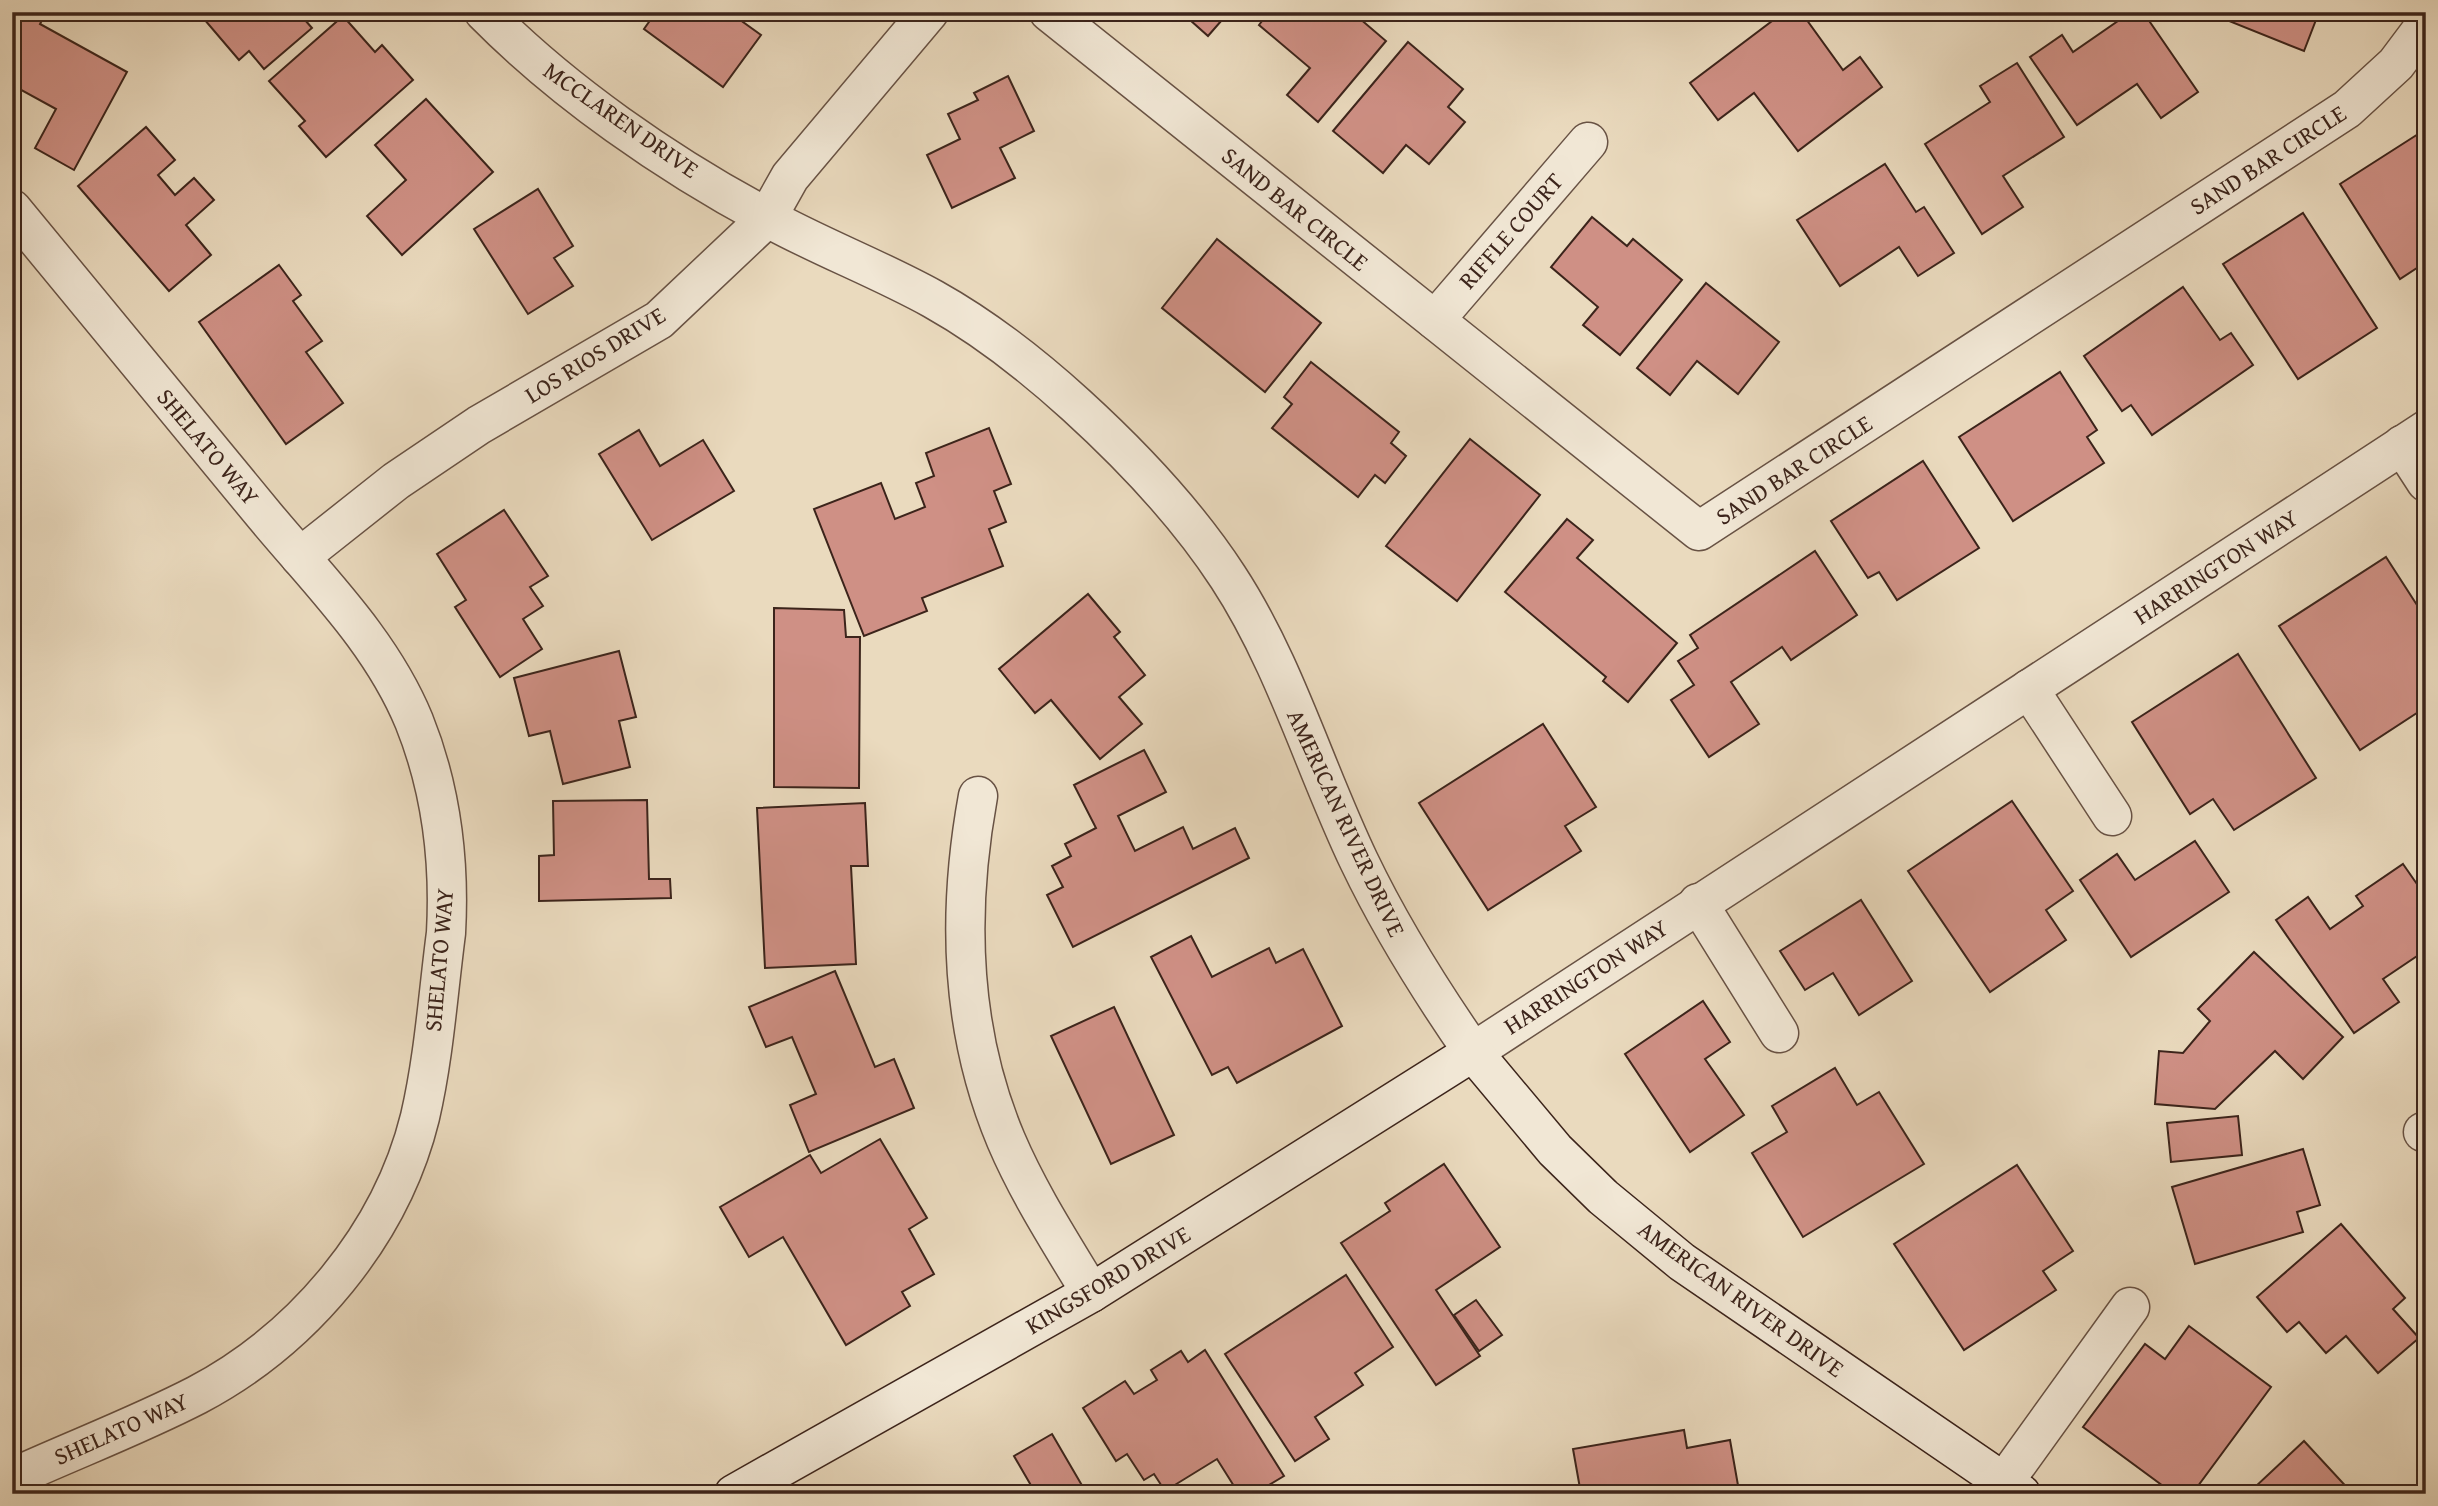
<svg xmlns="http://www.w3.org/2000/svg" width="2438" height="1506" font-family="'Gentium Book Plus',serif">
	<rect width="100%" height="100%" fill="#eadabe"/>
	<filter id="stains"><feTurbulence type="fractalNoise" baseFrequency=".00286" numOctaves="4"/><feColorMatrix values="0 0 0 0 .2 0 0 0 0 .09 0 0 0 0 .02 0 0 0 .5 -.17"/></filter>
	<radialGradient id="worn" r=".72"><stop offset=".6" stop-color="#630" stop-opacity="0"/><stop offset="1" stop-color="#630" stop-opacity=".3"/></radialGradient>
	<g fill="#cf9085" stroke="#3c241b" stroke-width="2">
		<polygon points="12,12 46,12 40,24 127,72 74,170 35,148 56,109 12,85"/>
		<polygon points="198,12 298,12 312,28 264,69 249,51 239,60"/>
		<polygon points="656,12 729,12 761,35 723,87 644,29"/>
		<polygon points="1181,12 1229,12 1208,36"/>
		<polygon points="1269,12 1352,12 1386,41 1318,122 1287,95 1310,68 1259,25"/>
		<polygon points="1643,12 1659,12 1657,18"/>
		<polygon points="1784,12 1801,12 1843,70 1860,57 1882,87 1798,151 1754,93 1718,120 1690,83"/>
		<polygon points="2131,12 2143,12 2198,92 2161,118 2137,84 2077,125 2030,57 2062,35 2073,52"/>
		<polygon points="2232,12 2319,12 2304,51 2229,21"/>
		<polygon points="343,16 375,52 382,45 413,80 326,157 299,126 305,121 269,81"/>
		<polygon points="1408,42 1463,89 1448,107 1465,122 1429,164 1406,145 1383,173 1333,131"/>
		<polygon points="2017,63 2064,137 2003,176 2023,207 1982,234 1925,144 1990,102 1980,86"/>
		<polygon points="1008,76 1034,131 1000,148 1015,178 952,208 927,155 960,139 948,114 978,100 974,93"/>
		<polygon points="426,99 493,172 402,255 367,216 406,180 375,145"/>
		<polygon points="146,127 175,160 158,175 175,195 194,178 214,200 186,225 211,255 169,291 78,186"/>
		<polygon points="2426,129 2426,262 2400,279 2340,184"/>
		<polygon points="1885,164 1916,212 1924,207 1954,253 1918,276 1899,247 1840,286 1797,220"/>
		<polygon points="538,189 573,246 554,258 573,286 528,314 474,229"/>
		<polygon points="2303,213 2377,328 2298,379 2223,264"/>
		<polygon points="1592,217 1627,246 1633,239 1682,280 1620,355 1583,325 1598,307 1551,267"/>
		<polygon points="1217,239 1321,323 1265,392 1162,308"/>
		<polygon points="279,265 301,295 293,301 322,341 306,352 343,403 286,444 199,322"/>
		<polygon points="1706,283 1779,342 1738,394 1697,361 1670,395 1637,368"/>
		<polygon points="2183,287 2220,340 2231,333 2253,365 2152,435 2131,405 2122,411 2084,356"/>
		<polygon points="1311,362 1399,432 1391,443 1406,456 1385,483 1375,475 1358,497 1272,428 1292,404 1284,397"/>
		<polygon points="2060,372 2097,430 2087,437 2104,463 2013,521 1959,437"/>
		<polygon points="989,428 1011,484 994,491 1006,522 989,529 1003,566 922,598 927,611 864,636 814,509 881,483 895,519 925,507 916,483 934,476 926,453"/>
		<polygon points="639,430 660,466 703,440 734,491 652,540 599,454"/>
		<polygon points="1470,439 1540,495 1457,601 1386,546"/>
		<polygon points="1923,461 1979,548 1897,600 1879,572 1868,578 1831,521"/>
		<polygon points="504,510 548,576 530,587 543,606 523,619 542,649 500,677 455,607 466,600 437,554"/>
		<polygon points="1567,519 1593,540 1577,558 1677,643 1628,702 1603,681 1606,677 1505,592"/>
		<polygon points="1815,551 1857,615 1791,660 1782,647 1731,682 1759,724 1709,757 1671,700 1694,685 1678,661 1698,648 1690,635"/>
		<polygon points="2386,557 2426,619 2426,707 2360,750 2279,626"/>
		<polygon points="1088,594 1120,632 1114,637 1145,675 1119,697 1142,724 1100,759 1051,700 1035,713 999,669"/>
		<polygon points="774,608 844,610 846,637 860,637 859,788 774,787"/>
		<polygon points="619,651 636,717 619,721 630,767 563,784 550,731 529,736 514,678"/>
		<polygon points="2238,654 2316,778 2234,830 2213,799 2190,814 2132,722"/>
		<polygon points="1543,724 1596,807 1565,826 1581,851 1488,910 1419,803"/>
		<polygon points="1144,750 1166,792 1118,816 1135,851 1183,827 1193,849 1235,828 1249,858 1073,947 1047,895 1063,887 1052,866 1071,856 1065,844 1096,828 1074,785"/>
		<polygon points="647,800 649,879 670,879 671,898 539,901 539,856 554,855 553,801"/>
		<polygon points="2012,801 2073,891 2046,910 2066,940 1990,992 1908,871"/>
		<polygon points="865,803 868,866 851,866 856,964 765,968 757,808"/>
		<polygon points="2195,841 2229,892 2131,957 2080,880 2117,854 2135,880"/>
		<polygon points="2403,864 2426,897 2426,950 2383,979 2399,1002 2354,1033 2276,920 2308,897 2330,929 2363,906 2356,896"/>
		<polygon points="1861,900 1912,981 1859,1015 1833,973 1805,990 1780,951"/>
		<polygon points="1191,936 1212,977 1269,948 1276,963 1303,949 1342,1026 1237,1083 1228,1067 1212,1075 1151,957"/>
		<polygon points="2254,952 2343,1037 2303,1079 2275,1051 2215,1109 2155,1104 2159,1051 2183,1053 2210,1021 2198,1009"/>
		<polygon points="835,971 875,1067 894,1059 914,1108 809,1152 790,1105 816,1094 792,1037 766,1047 749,1007"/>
		<polygon points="1703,1001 1730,1042 1705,1059 1744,1115 1690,1152 1625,1054"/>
		<polygon points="1114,1007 1174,1135 1111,1164 1051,1036"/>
		<polygon points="1835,1068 1857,1105 1879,1092 1924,1164 1803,1237 1752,1153 1787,1132 1772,1106"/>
		<polygon points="2238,1116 2242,1155 2171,1162 2167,1123"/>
		<polygon points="880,1139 927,1218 909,1229 934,1274 902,1292 910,1306 846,1345 783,1237 749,1257 720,1207 810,1155 821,1173"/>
		<polygon points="2303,1149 2320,1205 2297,1212 2303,1232 2195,1264 2172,1187"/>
		<polygon points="1444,1164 1500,1247 1436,1290 1480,1356 1436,1385 1341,1243 1390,1211 1385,1203"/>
		<polygon points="2017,1165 2073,1251 2043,1271 2056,1290 1964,1350 1894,1244"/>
		<polygon points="2341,1224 2405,1298 2393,1309 2419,1338 2378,1373 2346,1336 2326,1353 2299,1322 2287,1332 2257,1297"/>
		<polygon points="1346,1275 1393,1347 1355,1373 1363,1385 1315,1417 1329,1439 1295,1461 1225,1354"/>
		<polygon points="1476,1300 1502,1335 1479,1351 1454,1315"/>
		<polygon points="2189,1326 2271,1387 2192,1494 2174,1494 2083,1427 2145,1344 2165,1359"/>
		<polygon points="1205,1350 1284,1476 1254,1494 1239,1494 1217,1459 1165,1491 1154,1474 1144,1480 1127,1454 1116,1461 1083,1408 1125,1381 1134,1394 1157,1380 1151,1370 1181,1351 1188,1362"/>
		<polygon points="1684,1430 1687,1448 1730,1440 1739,1491 1724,1494 1581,1494 1573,1449"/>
		<polygon points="1052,1434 1087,1494 1036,1494 1014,1456"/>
		<polygon points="2304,1441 2353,1494 2261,1494 2255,1487"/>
	</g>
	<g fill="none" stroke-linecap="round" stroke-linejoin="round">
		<defs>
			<g id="street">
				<path d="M484,12C563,92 667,164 766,217C820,247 879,269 933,299C985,328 1032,365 1076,405C1132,456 1187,514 1228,577C1285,664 1314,767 1359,861C1391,928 1430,990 1473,1052L2426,430"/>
				<polyline points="1049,12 1699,531 2347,109 2396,64 2426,24"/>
				<path d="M12,209C97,312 181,414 265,516C319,581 381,641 414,721C441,788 450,860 446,933C438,994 434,1057 420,1117C391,1235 303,1339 197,1395C137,1426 73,1450 12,1478"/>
				<polyline points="1435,320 1588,142"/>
				<polyline points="2402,445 2426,482"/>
				<polyline points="300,557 396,481 479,425 659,320 767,218 790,177 929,12"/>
				<polyline points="2029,689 2112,816"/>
				<path d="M978,796C957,911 960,1031 1006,1140C1029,1194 1061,1243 1091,1293"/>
				<polyline points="1698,903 1779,1033"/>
				<polyline points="2423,1132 2426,1132"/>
				<polyline points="2004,1482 2130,1307"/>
			</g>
			<polyline id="secondary" points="734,1494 1091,1293 1473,1052 1555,1150 1603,1197 1682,1262 2021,1494"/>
		</defs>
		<use href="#street" stroke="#685244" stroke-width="41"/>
		<use href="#secondary" stroke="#3c241b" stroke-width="41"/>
		<use href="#street" stroke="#f1e7d5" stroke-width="38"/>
		<use href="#secondary" stroke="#f1e7d5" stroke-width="38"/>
	</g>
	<g text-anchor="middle" stroke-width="7" stroke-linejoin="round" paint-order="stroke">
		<g font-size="24" fill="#3c241b" stroke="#f1e7d5">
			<text transform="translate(621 120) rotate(35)" y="8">MCCLAREN DRIVE</text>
			<text transform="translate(2268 160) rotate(-33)" y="8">SAND BAR CIRCLE</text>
			<text transform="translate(1295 209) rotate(39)" y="8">SAND BAR CIRCLE</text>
			<text transform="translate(1511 231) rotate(-49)" y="8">RIFFLE COURT</text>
			<text transform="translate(595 355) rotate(-32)" y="8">LOS RIOS DRIVE</text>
			<text transform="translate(208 447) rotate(50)" y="8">SHELATO WAY</text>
			<text transform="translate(1794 470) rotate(-33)" y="8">SAND BAR CIRCLE</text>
			<text transform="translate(2216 567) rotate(-33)" y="8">HARRINGTON WAY</text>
			<text transform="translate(1346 823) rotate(65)" y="8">AMERICAN RIVER DRIVE</text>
			<text transform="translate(439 960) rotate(-85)" y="8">SHELATO WAY</text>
			<text transform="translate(1586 977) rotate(-33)" y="8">HARRINGTON WAY</text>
			<text transform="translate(1108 1280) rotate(-31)" y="8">KINGSFORD DRIVE</text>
			<text transform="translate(1741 1299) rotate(36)" y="8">AMERICAN RIVER DRIVE</text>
			<text transform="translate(121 1429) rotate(-24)" y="8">SHELATO WAY</text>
		</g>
	</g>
	<rect width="2438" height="1506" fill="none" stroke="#eadabe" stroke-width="42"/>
	<rect x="14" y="14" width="2410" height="1478" fill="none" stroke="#3c241b" stroke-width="3.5"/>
	<rect x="21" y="21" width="2396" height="1464" fill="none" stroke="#3c241b" stroke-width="2"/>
	<rect width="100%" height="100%" filter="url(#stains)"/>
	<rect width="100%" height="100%" fill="url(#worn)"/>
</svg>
